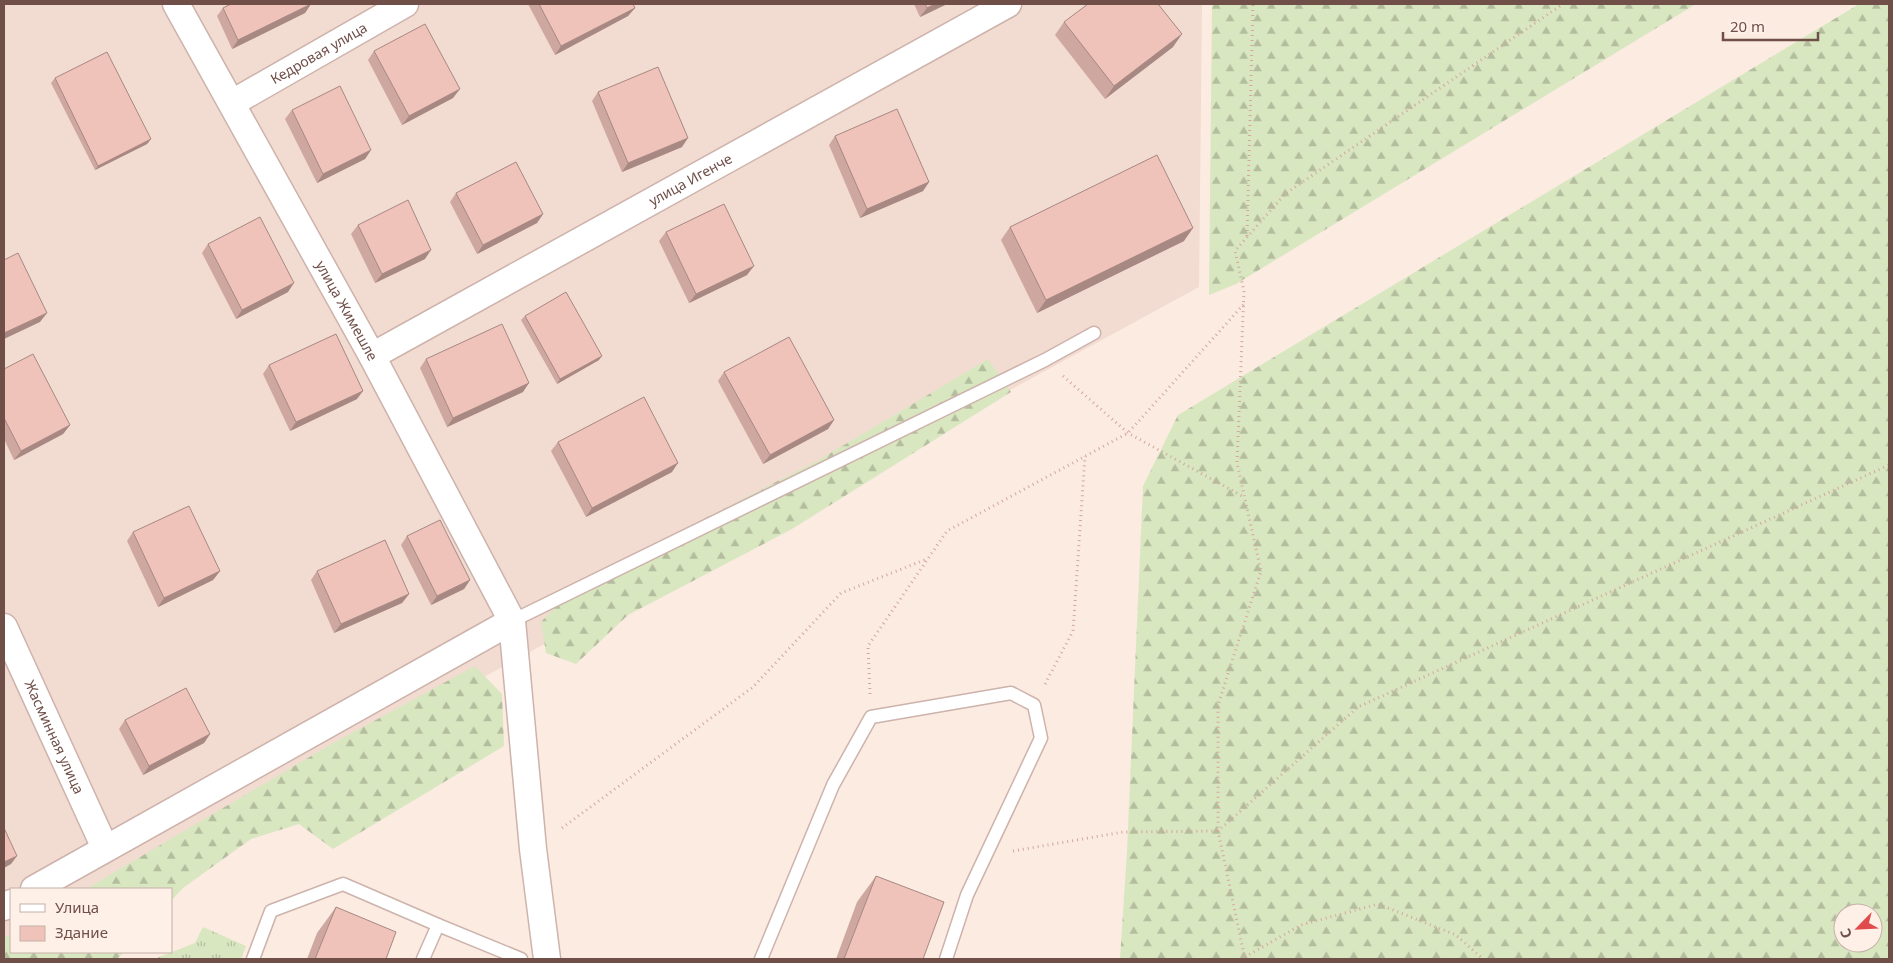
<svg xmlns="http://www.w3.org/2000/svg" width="1893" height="963" font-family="'Noto Sans',sans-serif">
	<defs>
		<pattern id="forest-firs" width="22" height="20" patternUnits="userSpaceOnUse" patternTransform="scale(1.25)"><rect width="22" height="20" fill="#d9e7c1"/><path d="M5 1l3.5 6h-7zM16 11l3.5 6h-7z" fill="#b4be9f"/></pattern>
		<pattern id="park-tufts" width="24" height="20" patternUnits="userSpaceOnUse" patternTransform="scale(1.25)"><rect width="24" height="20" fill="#d9e7c1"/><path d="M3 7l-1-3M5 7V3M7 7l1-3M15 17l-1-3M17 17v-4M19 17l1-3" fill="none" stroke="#b4be9f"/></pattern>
	</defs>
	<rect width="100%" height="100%" fill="#fbebe1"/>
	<polygon fill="#f2dbd0" points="4,4 1202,4 1199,287 95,889 11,889 11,935 4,939"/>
	<g fill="url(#forest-firs)" fill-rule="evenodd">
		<polygon points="1212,4 1696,4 1236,284 1209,295"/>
		<path d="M1859,4H1889V959H1120L1127,851L1143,486L1178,415ZM1843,913H1873V943H1843Z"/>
		<polygon points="988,359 1011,392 792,529 628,615 576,664 546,653 541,622 580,582 819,460"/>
		<polygon points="475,666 502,694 504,746 333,849 299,824 251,839 183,888 171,901 171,889 86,889 328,746"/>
		<polygon points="11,934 11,952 124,952 117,959 4,959 4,938"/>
	</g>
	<polygon fill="url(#park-tufts)" points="203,927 246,946 241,959 154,959 195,943"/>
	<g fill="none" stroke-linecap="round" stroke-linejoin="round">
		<defs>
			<g id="lane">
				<polyline points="512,621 1045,360 1094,333"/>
				<polyline points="438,925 521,959"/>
				<polyline points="253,959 271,911 343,884 438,925 423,959"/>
				<polyline points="761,959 833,785 871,717 1011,693 1034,705 1041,738 967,895 946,959"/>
			</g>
			<g id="street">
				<path id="s1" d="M176,4L372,356L512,621L533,849L547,959"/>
				<path id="s2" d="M232,103L405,4"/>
				<path id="s3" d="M372,356L1008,4"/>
				<path id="s4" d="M4,627L105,848"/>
				<polyline points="34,889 512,621"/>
				<polyline points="4,907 11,903"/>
			</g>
		</defs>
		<use href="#lane" stroke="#cdb3ab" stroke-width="15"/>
		<use href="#street" stroke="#cdb3ab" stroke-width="29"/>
		<g stroke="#d3a79e" stroke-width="3" stroke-dasharray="1 4" stroke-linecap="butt">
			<polyline points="1247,236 1253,4"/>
			<polyline points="1063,376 1128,433 1244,497"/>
			<polyline points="1045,684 1073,631 1085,456"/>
			<polyline points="870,694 868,646 947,531 1128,433 1244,304"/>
			<polyline points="562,828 753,687 841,593 927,559"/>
			<polyline points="1013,851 1123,832 1218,831 1218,705 1261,571 1237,463 1244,291 1235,251 1285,194 1563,4"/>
			<polyline points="1245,957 1301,925 1378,904 1456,935 1483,959"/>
			<polyline points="1245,959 1218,831 1358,707 1889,465"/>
		</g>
		<use href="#lane" stroke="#fff" stroke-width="12"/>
		<use href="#street" stroke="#fff" stroke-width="26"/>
	</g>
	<g fill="#cea8a0">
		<polygon points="311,4 305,13 232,49 217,16 223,8"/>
		<polygon points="528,4 633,4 635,8 628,16 555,55"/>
		<polygon points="914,4 947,4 920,17"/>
		<polygon points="1064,22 1173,47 1105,99 1055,35"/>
		<polygon points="374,51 453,98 402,125 368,60"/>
		<polygon points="55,78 151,139 147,144 95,170 51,83"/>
		<polygon points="598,92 682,147 622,172 592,101"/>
		<polygon points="292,110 371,150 365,159 317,183 285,119"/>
		<polygon points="835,136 929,182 923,191 860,218 829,145"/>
		<polygon points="456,193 543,214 537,223 477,254 450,202"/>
		<polygon points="358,225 425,259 375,283 351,234"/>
		<polygon points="1010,227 1184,241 1037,313 1001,240"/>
		<polygon points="666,232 747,275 689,303 659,241"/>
		<polygon points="208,244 288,292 236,319 202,253"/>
		<polygon points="525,316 599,360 557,384 521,320"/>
		<polygon points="426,359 523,392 447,427 420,368"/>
		<polygon points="269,365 357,399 290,431 263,374"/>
		<polygon points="4,369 70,425 63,434 14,460 4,439"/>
		<polygon points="724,372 834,420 828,429 763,464 718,381"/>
		<polygon points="558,442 672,472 586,517 551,451"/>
		<polygon points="133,532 220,571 213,580 158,607 127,541"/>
		<polygon points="407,536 470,580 464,589 431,605 401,545"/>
		<polygon points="317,571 409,594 402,603 334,633 311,580"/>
		<polygon points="125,720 210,734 204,743 143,775 119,729"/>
		<polygon points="876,876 923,959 836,959 857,902"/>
		<polygon points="336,907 386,959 307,959 317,933"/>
	</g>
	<g fill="#a78882">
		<polygon points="311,4 305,13 232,49 238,40"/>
		<polygon points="935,4 947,4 920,17 927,8"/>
		<polygon points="635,8 628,16 555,55 561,46"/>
		<polygon points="1182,34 1173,47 1105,99 1114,86"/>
		<polygon points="460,89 453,98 402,125 409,116"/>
		<polygon points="688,138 682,147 622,172 628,163"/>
		<polygon points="151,139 147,144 95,170 98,166"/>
		<polygon points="371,150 365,159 317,183 323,174"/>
		<polygon points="929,182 923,191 860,218 867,209"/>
		<polygon points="543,214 537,223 477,254 483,245"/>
		<polygon points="1193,228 1184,241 1037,313 1046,300"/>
		<polygon points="431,250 425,259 375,283 382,274"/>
		<polygon points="754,266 747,275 689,303 696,294"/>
		<polygon points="294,283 288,292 236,319 242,310"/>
		<polygon points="47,313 40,322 4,339 4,333"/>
		<polygon points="602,356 599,360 557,384 560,379"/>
		<polygon points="529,383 523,392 447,427 453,418"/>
		<polygon points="363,391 357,399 290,431 296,422"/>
		<polygon points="834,420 828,429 763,464 770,455"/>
		<polygon points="70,425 63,434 14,460 21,451"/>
		<polygon points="678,463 672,472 586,517 592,508"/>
		<polygon points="220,571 213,580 158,607 164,598"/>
		<polygon points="470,580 464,589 431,605 437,596"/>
		<polygon points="409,594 402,603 334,633 341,624"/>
		<polygon points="210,734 204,743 143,775 149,766"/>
		<polygon points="17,856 11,864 4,868 4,862"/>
	</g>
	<g fill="#efc3ba" stroke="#a78882">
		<polygon points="231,4 311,4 238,40 223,8"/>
		<polygon points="539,4 633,4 635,8 561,46"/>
		<polygon points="925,4 935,4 927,8"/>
		<polygon points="1088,4 1158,4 1182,34 1114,86 1064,22"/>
		<polygon points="425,24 460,89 409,116 374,51"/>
		<polygon points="107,52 151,139 98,166 55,78"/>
		<polygon points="658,67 688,138 628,163 598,92"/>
		<polygon points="340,86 371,150 323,174 292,110"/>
		<polygon points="897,109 929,182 867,209 835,136"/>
		<polygon points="1157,155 1193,228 1046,300 1010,227"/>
		<polygon points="516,162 543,214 483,245 456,193"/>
		<polygon points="408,200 431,250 382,274 358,225"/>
		<polygon points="724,204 754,266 696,294 666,232"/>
		<polygon points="260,217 294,283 242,310 208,244"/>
		<polygon points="18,253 47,313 4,333 4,260"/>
		<polygon points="566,292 602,356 560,379 525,316"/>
		<polygon points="502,324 529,383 453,418 426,359"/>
		<polygon points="336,334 363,391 296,422 269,365"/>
		<polygon points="789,337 834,420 770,455 724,372"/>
		<polygon points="33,354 70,425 21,451 4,418 4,369"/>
		<polygon points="644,397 678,463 592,508 558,442"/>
		<polygon points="189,506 220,571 164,598 133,532"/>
		<polygon points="440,520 470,580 437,596 407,536"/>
		<polygon points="385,540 409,594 341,624 317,571"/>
		<polygon points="186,688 210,734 149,766 125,720"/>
		<polygon points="4,828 17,856 4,862"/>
		<polygon points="876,876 944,902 923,959 844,959"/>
		<polygon points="336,907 396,932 386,959 315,959"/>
	</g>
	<g text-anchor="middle" stroke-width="5" stroke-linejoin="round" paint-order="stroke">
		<g font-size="14" fill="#704f49" stroke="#fef0e7">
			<text dy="5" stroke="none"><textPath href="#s2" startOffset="100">Кедровая улица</textPath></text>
			<text dy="5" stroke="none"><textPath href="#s3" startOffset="364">улица Игенче</textPath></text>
			<text dy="5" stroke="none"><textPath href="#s1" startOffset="351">улица Жимешле</textPath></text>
			<text dy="5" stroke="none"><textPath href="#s4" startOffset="121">Жасминная улица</textPath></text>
		</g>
	</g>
	<rect width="1893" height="963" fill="none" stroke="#704f49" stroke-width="10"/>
	<rect x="10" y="888" width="162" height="65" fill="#fef0e7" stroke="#c5b0a8"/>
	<rect x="20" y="904" width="25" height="8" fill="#ffffff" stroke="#c5b0a8"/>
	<text x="55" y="913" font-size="15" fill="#704f49">Улица</text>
	<rect x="20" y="926" width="25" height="15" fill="#efc3ba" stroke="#c5b0a8"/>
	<text x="55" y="938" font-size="15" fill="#704f49">Здание</text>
	<g transform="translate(1858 928) rotate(246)"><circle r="24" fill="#fef0e7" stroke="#c5b0a8"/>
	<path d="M0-4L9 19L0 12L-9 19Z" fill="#e04b4b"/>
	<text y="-8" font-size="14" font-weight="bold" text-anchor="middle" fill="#704f49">С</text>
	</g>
	<path d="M1723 32v8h95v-8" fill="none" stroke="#704f49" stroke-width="2.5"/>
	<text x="1730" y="32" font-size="15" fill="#704f49" stroke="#fef0e7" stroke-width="4" paint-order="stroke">20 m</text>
</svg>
